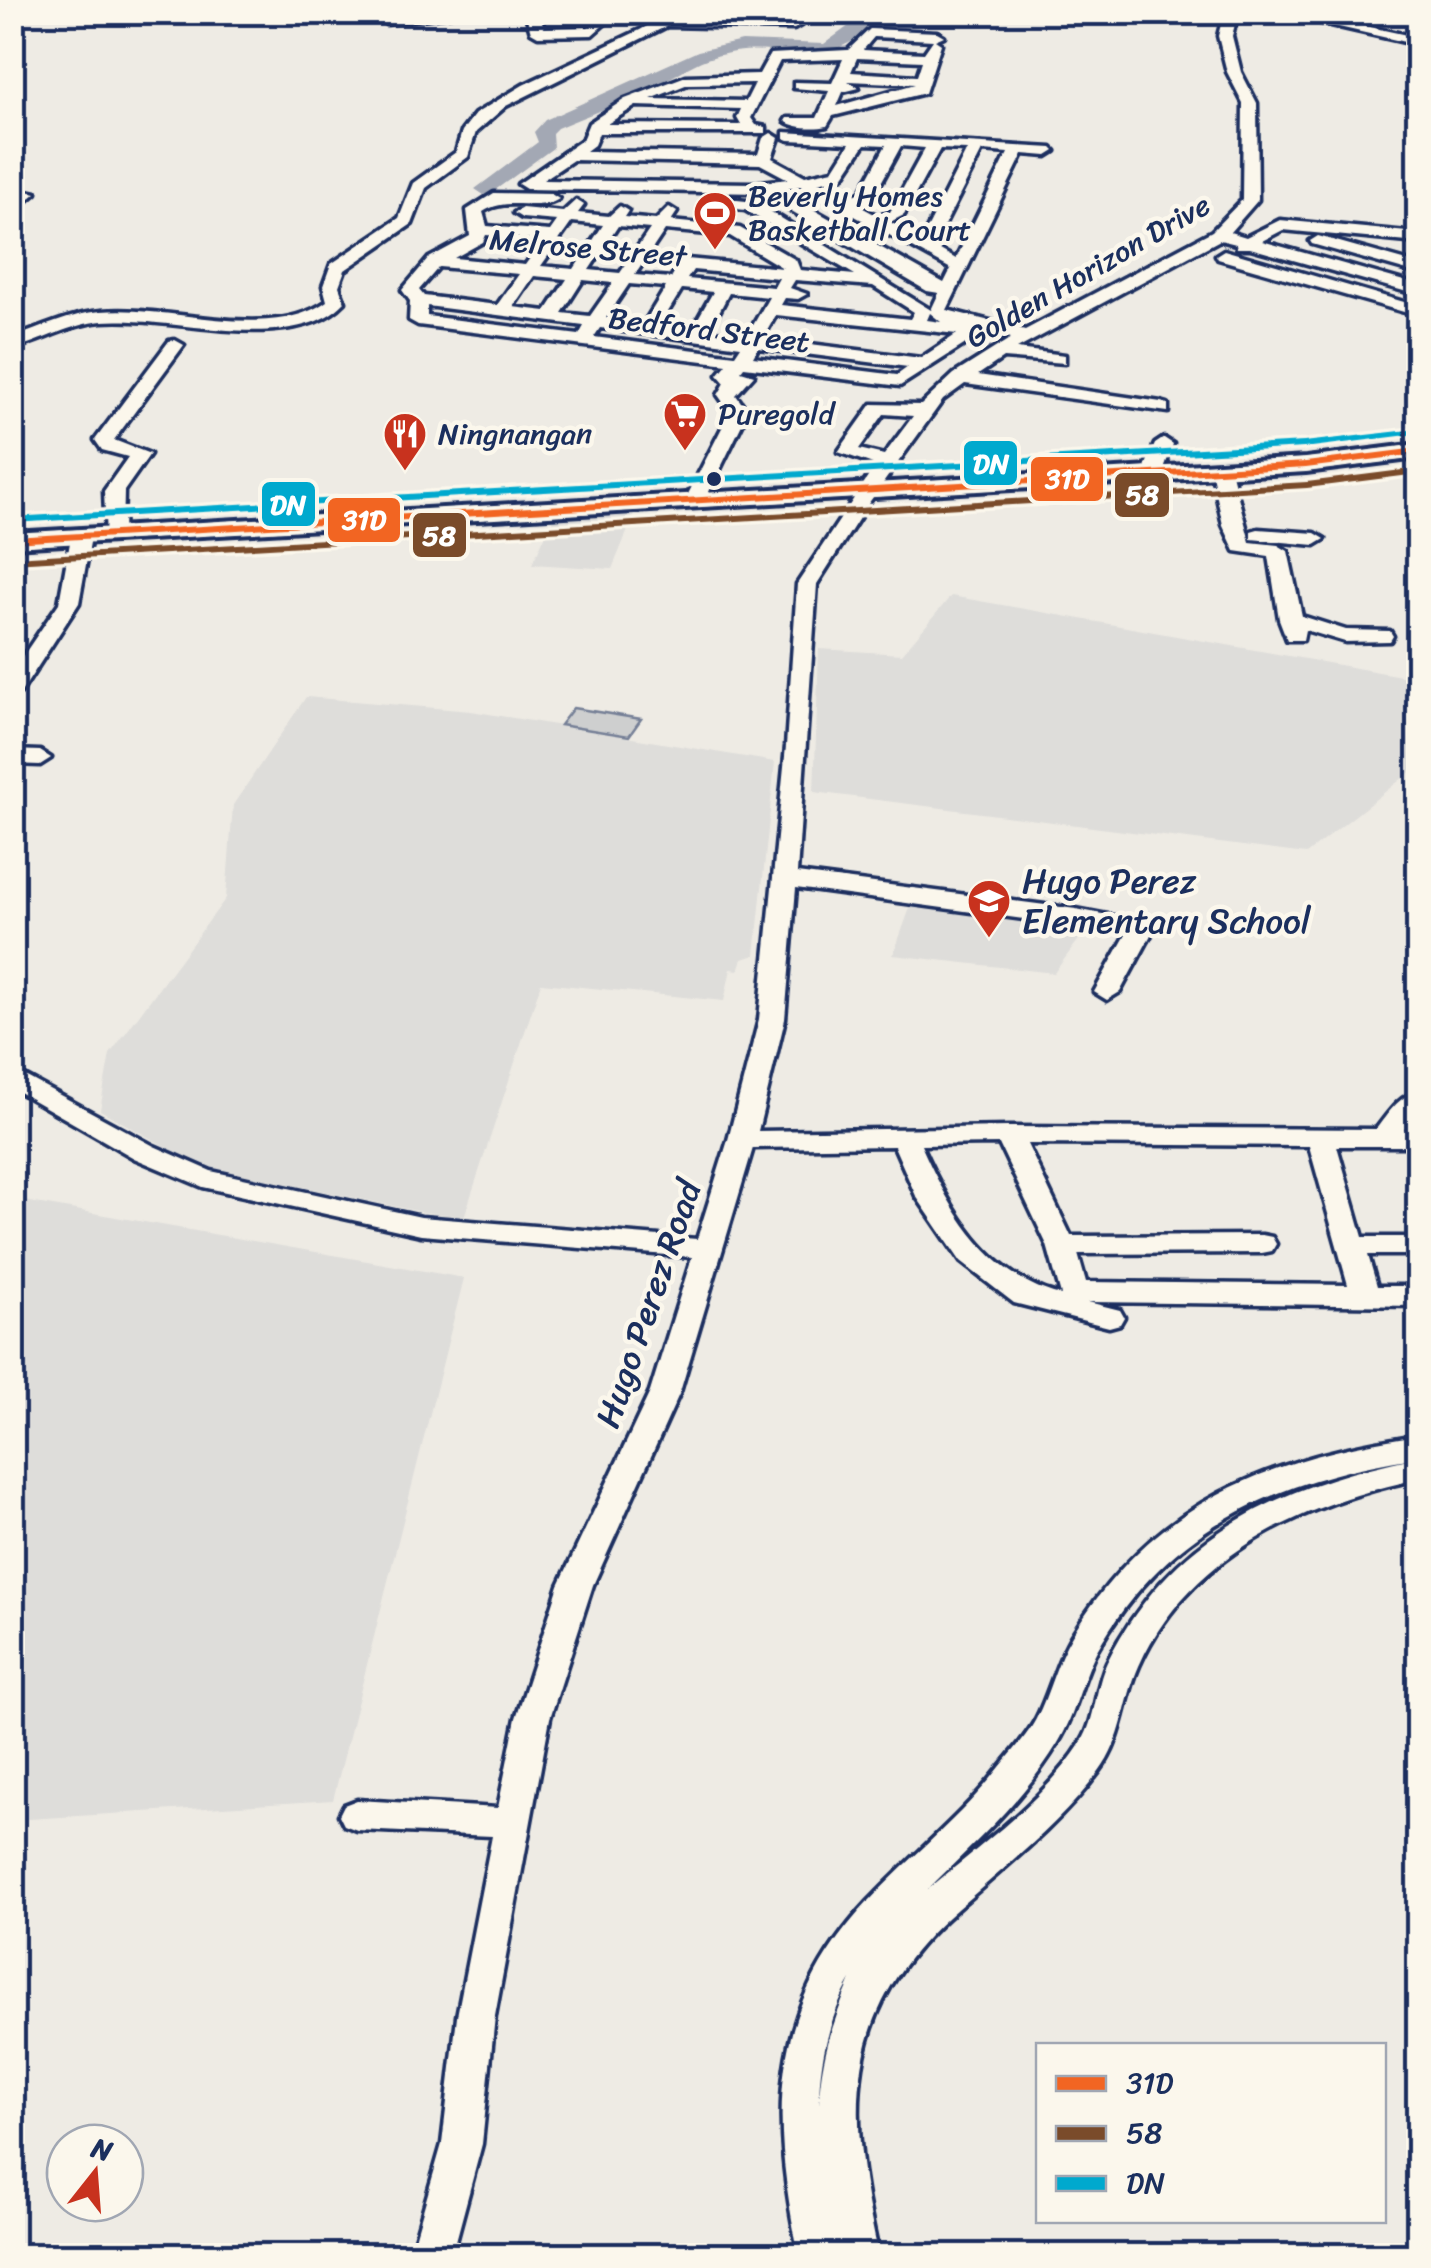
<svg xmlns="http://www.w3.org/2000/svg" width="1431" height="2268" font-family="Sriracha,sans-serif">
	<rect width="100%" height="100%" fill="#eeebe4"/>
	<filter id="ink" filterUnits="userSpaceOnUse"><feTurbulence type="fractalNoise" baseFrequency=".01" numOctaves="2"/><feDisplacementMap in="SourceGraphic" scale="20" xChannelSelector="R" yChannelSelector="G"/><feConvolveMatrix kernelMatrix="1 2 1 2 8 2 1 2 1" color-interpolation-filters="sRGB"/></filter>
	<g filter="url(#ink)">
		<g fill="#deddda">
			<polygon points="635,513 612,569 532,564 554,517"/>
			<polygon points="951,596 1418,679 1418,766 1306,854 814,792 819,649 902,654"/>
			<polygon points="306,697 471,711 775,762 755,955 743,959 739,970 731,969 724,1001 541,983 464,1217 421,1212 198,1165 100,1110 110,1054 226,898 233,805"/>
			<polygon points="914,897 1092,922 1054,973 893,955"/>
			<polygon points="13,1199 464,1278 333,1800 13,1820"/>
		</g>
		<polygon fill="#cecfcf" stroke="#747f96" stroke-width="2.5" points="573,708 641,719 629,736 560,725"/>
		<g fill="none" stroke-linecap="round" stroke-linejoin="round">
			<g fill="#a3a8b4" fill-rule="evenodd">
				<path d="M868,12H886C820,85 785,34 713,57C695,62 681,72 665,81C631,100 592,113 557,128L552,133L553,148L491,193L484,195L475,189L538,142L534,132L545,120L698,51L742,41L824,44Z"/>
				<polygon points="1402,12 1418,12 1418,25"/>
			</g>
			<defs>
				<g id="minor">
					<polygon points="373,12 389,16 470,12 386,24"/>
					<polygon points="525,12 539,12 544,28 588,27 595,20 591,12 604,12 609,20 592,35 538,36 531,32"/>
					<path d="M651,12H664L668,18L794,21L801,25L794,29L667,26L506,106L476,132L468,157L426,188L412,224L345,270L339,286L345,302C293,357 170,315 102,321C71,324 42,341 12,349V338C41,328 70,314 101,311C169,304 268,343 327,301L323,286L331,264L399,218L413,183L456,152L462,131L475,114L523,85L640,30L656,21Z"/>
					<path d="M1224,12H1238L1232,36L1241,72L1257,103L1258,200L1230,232L1246,237L1280,220L1418,233V243L1283,230L1262,241L1418,285V295L1250,248H1237L1236,244L1220,240L1017,349L1065,355V363L1003,358L978,375L1161,402L1168,404V412L965,384L943,400L868,504L817,584L797,873L1076,909L1144,922L1152,933L1120,992L1107,1000L1094,992L1127,933L796,888L785,1019L758,1131L1009,1127L1376,1129C1388,1114 1398,1096 1418,1092V1113L1404,1129L1418,1130V1146H1337L1363,1237H1418V1255H1368L1377,1286H1418V1306L1088,1302L1120,1310L1124,1317L1120,1324L1109,1327L1014,1303L961,1262L916,1196L894,1146L753,1148L680,1392L593,1585L550,1718L495,2016L482,2144L452,2256H410L442,2144L457,2016L492,1836L357,1830L344,1825L339,1815L344,1805L357,1800L498,1808L516,1718L559,1585L650,1392L692,1257L421,1235L203,1187L134,1158L12,1088V1069L154,1146L211,1171L421,1217L697,1239L728,1140L759,1019L786,746L797,584L876,465L838,452L872,404L921,405L954,374L1011,338L973,329L978,334L975,338L900,386L744,367L741,371L754,375L736,395L748,412L705,500L695,506L685,500L730,412L718,395L725,383L718,375L727,364L418,325L409,320L410,301L402,290L429,258L470,236L467,210L494,193L551,194L559,199C538,213 509,195 483,212L487,226L550,231L557,221L522,218L514,213L522,208L563,212L576,200L584,205L578,213L609,216L620,206L628,211L624,217L656,220L669,207L677,212L671,221L740,228L796,260L800,270L855,275L745,210L713,206L711,203L719,198L755,202L931,310L939,293L927,291L761,193L526,189L518,184L582,140L589,123L625,99L686,76L759,74L770,54L848,50L870,29L937,32L944,36L935,40L941,44L925,93L833,116L827,126C815,129 794,128 785,121L787,118H817L829,91L794,88V82L832,83L843,59L780,61L751,118L756,125L766,127V133H599L594,145L586,151L758,154L763,138L771,133L779,138L772,158L805,176L833,170L850,143L789,140L784,138V132L1052,148L1055,151L1047,156L1023,154L947,310L1025,330L1212,231L1242,200L1243,103L1227,72L1218,36ZM874,37L933,40L924,53L863,50ZM857,58L922,61L917,76L851,72ZM848,81L915,84L837,106L843,92L859,88ZM755,83L746,101L651,99L688,84ZM636,106L741,109L737,118L741,125L607,124ZM865,144L886,145L860,193L844,197L818,183L843,177ZM901,146L925,148L890,212L878,216L856,204L872,199ZM940,149L967,150L925,233L914,235L890,222L904,215ZM982,151L1008,153L956,259L926,242L939,236ZM573,160L760,164L788,179L752,183L543,180ZM800,186L951,269L944,283L779,190ZM572,222L603,225L574,269L541,266ZM618,226L650,229L620,273L589,270ZM665,230L730,236L783,268L687,259L681,260L671,278L635,275ZM486,235L543,240L525,265L454,258L483,242ZM439,267L519,274L497,305L424,296L419,290ZM693,270L779,278L774,287L687,279ZM534,276L567,279L546,311L513,307ZM583,280L613,283L590,316L562,313ZM795,280L873,286L914,312L910,319L781,305L785,298L798,299L807,294L790,288ZM629,284L666,287L644,323L606,318ZM682,289L713,292L692,329L660,325ZM729,293L769,297L747,336L709,331ZM427,306L584,326L579,335L427,316ZM930,313L941,322L927,320ZM776,315L957,334L921,358L763,338ZM600,328L741,346L735,355L594,337ZM758,348L908,367L897,375L753,357ZM884,414L913,416L884,455L859,449ZM999,1144L1047,1245L1061,1295C988,1277 950,1210 921,1145ZM1027,1144L1309,1146L1348,1285L1086,1282L1078,1254L1262,1253L1272,1251L1276,1244L1272,1237L1262,1235L1071,1236Z"/>
					<polygon points="1273,12 1301,12 1416,37 1418,45"/>
					<polygon points="22,190 36,193 12,213 12,199"/>
					<polygon points="1318,236 1418,264 1418,274 1312,244 1310,241"/>
					<polygon points="1224,250 1418,306 1418,316 1218,259 1216,255"/>
					<polygon points="175,340 184,345 114,440 150,454 124,491 123,535 120,539 106,539 104,491 128,457 102,450 95,440 169,341"/>
					<polygon points="1164,438 1173,444 1162,474 1159,478 1145,478 1142,474 1155,444"/>
					<polygon points="1221,464 1231,470 1250,542 1278,545 1288,551 1302,616 1346,630 1390,631 1393,636 1390,641 1345,642 1305,630 1303,640 1287,640 1279,619 1269,556 1235,551 1223,525 1211,470"/>
					<polygon points="1258,529 1315,533 1325,539 1315,545 1251,539 1251,531"/>
					<polygon points="81,531 91,537 79,603 20,694 12,695 12,672 59,603 71,537"/>
					<polygon points="12,750 40,751 51,758 40,765 12,764"/>
					<path d="M1418,1435V1479C1306,1503 1189,1554 1139,1666C1123,1702 1124,1739 1099,1772C1060,1824 1006,1866 957,1909C840,2011 847,2114 879,2256H799C771,2119 766,2011 868,1902C911,1856 961,1817 1000,1767C1012,1752 1027,1736 1036,1719C1050,1692 1056,1661 1072,1635C1154,1501 1268,1458 1418,1435ZM1413,1458C1281,1485 1170,1535 1107,1662C1095,1687 1096,1718 1082,1741C1048,1797 977,1848 927,1890C974,1844 1024,1799 1058,1743C1076,1714 1081,1681 1096,1652C1166,1527 1278,1479 1413,1458ZM851,1980C833,2020 820,2061 819,2105C819,2062 829,2017 851,1980Z"/>
				</g>
				<polygon id="major" points="1418,444 1418,458 1306,472 12,547 12,533 1306,458"/>
			</defs>
			<use href="#minor" stroke="#1b2f5e" stroke-width="7"/>
			<use href="#major" stroke="#1b2f5e" stroke-width="8"/>
			<use href="#minor" fill="#fbf7ec" fill-rule="evenodd"/>
			<use href="#major" fill="#fbf7ec" fill-rule="evenodd"/>
			<defs>
				<polygon id="bus-1" points="1418,448 1418,454 1306,468 12,543 12,537 1306,462"/>
				<polygon id="bus-2" points="1418,468 1418,474 1307,488 12,563 13,557 1307,482"/>
				<polygon id="bus-3" points="1418,429 1418,433 1416,434 1304,448 12,523 12,517 1304,442"/>
			</defs>
			<use href="#bus-1" stroke="#fbf7ec" stroke-width="7"/>
			<use href="#bus-2" stroke="#fbf7ec" stroke-width="7"/>
			<use href="#bus-3" stroke="#fbf7ec" stroke-width="7"/>
			<use href="#bus-1" fill="#f26522" fill-rule="evenodd"/>
			<use href="#bus-2" fill="#7a4b2a" fill-rule="evenodd"/>
			<use href="#bus-3" fill="#00a9ce" fill-rule="evenodd"/>
		</g>
	</g>
	<defs>
		<symbol id="stadium-pin" viewBox="-11 -11 22 30"><path d="M0 17L-7.5 6A9.5 9.5 0 1 1 7.5 6Z" fill="#c8321e" stroke="#fbf7ec"/><path d="M0-5a6.5 5 0 1 0 0 10a6.5 5 0 1 0 0-10ZM-3.5-1.8h7v3.6h-7Z" fill="#fff"/></symbol>
		<symbol id="supermarket-pin" viewBox="-11 -11 22 30"><path d="M0 17L-7.5 6A9.5 9.5 0 1 1 7.5 6Z" fill="#c8321e" stroke="#fbf7ec"/><path d="M-6-5.5h2.5l.6 2H6L4.5 2H-2.5L-4.4-4H-6ZM-1.5 3.2a1.3 1.3 0 1 0 .1 0ZM3 3.2a1.3 1.3 0 1 0 .1 0Z" fill="#fff"/></symbol>
		<symbol id="restaurant-pin" viewBox="-11 -11 22 30"><path d="M0 17L-7.5 6A9.5 9.5 0 1 1 7.5 6Z" fill="#c8321e" stroke="#fbf7ec"/><path d="M-5-6h1v4h1v-4h1v4h1v-4h1v5L-1.5 .5V6h-2V.5L-5-1ZM5-6V6H3V1.5H1.5Q1.5-4 5-6Z" fill="#fff"/></symbol>
		<symbol id="school-pin" viewBox="-11 -11 22 30"><path d="M0 17L-7.5 6A9.5 9.5 0 1 1 7.5 6Z" fill="#c8321e" stroke="#fbf7ec"/><path d="M0-5L7-2L0 1L-7-2ZM-4 1L0 2.5L4 1V4Q0 6-4 4Z" fill="#fff"/></symbol>
	</defs>
	<g fill-rule="evenodd">
		<use href="#stadium-pin" x="690" y="188" width="50" height="68"/>
		<use href="#supermarket-pin" x="660" y="389" width="50" height="68"/>
		<use href="#restaurant-pin" x="380" y="409" width="50" height="68"/>
		<use href="#school-pin" x="964" y="876" width="50" height="68"/>
	</g>
	<circle fill="#1b2f5e" stroke="#fbf7ec" stroke-width="4" cx="714" cy="479" r="9"/>
	<g text-anchor="middle" stroke-width="9" stroke-linejoin="round" paint-order="stroke">
		<g font-size="30" fill="#1b2f5e" stroke="#fbf7ec" text-anchor="start">
			<text x="748" y="206">Beverly Homes<tspan x="748" dy="34">Basketball Court</tspan></text>
			<text x="718" y="424">Puregold</text>
			<text x="438" y="444">Ningnangan</text>
		</g>
		<g font-size="30" fill="#1b2f5e" stroke="#fbf7ec">
			<text transform="translate(588 248) rotate(5)" y="10">Melrose Street</text>
			<text transform="translate(1088 271) rotate(-30)" y="10">Golden Horizon Drive</text>
			<text transform="translate(709 330) rotate(7)" y="10">Bedford Street</text>
		</g>
		<g font-size="35" fill="#1b2f5e" stroke="#fbf7ec" text-anchor="start">
			<text x="1022" y="893">Hugo Perez<tspan x="1022" dy="40">Elementary School</tspan></text>
		</g>
		<g font-size="35" fill="#1b2f5e" stroke="#fbf7ec">
			<text transform="translate(648 1304) rotate(-71)" y="12">Hugo Perez Road</text>
		</g>
	</g>
	<g stroke="#fbf7ec" stroke-width="4">
		<rect x="962" y="439" width="57" height="48" rx="10" fill="#00a9ce"/>
		<rect x="1029" y="455" width="76" height="48" rx="10" fill="#f26522"/>
		<rect x="1113" y="471" width="58" height="48" rx="10" fill="#7a4b2a"/>
		<rect x="260" y="480" width="57" height="48" rx="10" fill="#00a9ce"/>
		<rect x="326" y="496" width="76" height="48" rx="10" fill="#f26522"/>
		<rect x="411" y="511" width="57" height="48" rx="10" fill="#7a4b2a"/>
	</g>
	<g font-size="28" text-anchor="middle" font-weight="bold" fill="#fff">
		<text x="991" y="473">DN</text>
		<text x="1067" y="488">31D</text>
		<text x="1142" y="504">58</text>
		<text x="288" y="514">DN</text>
		<text x="364" y="529">31D</text>
		<text x="439" y="545">58</text>
	</g>
	<rect width="1431" height="2268" fill="none" stroke="#fbf7ec" stroke-width="50"/>
	<rect x="25" y="25" width="1381" height="2218" fill="none" stroke="#1b2f5e" stroke-width="4" filter="url(#ink)"/>
	<rect x="1036" y="2043" width="350" height="180" fill="#fbf7ec" stroke="#a1a7b3" stroke-width="2.5"/>
	<rect x="1056" y="2076" width="50" height="15" fill="#f26522" stroke="#a1a7b3" stroke-width="2.5"/>
	<text x="1126" y="2093" font-size="30" fill="#1b2f5e">31D</text>
	<rect x="1056" y="2126" width="50" height="15" fill="#7a4b2a" stroke="#a1a7b3" stroke-width="2.5"/>
	<text x="1126" y="2143" font-size="30" fill="#1b2f5e">58</text>
	<rect x="1056" y="2176" width="50" height="15" fill="#00a9ce" stroke="#a1a7b3" stroke-width="2.5"/>
	<text x="1126" y="2193" font-size="30" fill="#1b2f5e">DN</text>
	<g transform="translate(95 2173) rotate(17)"><circle r="48" fill="#fbf7ec" stroke="#a1a7b3" stroke-width="2.5"/>
	<path d="M0-8L18 38L0 25L-18 38Z" fill="#c8321e"/>
	<text y="-15" font-size="28" font-weight="bold" text-anchor="middle" fill="#1b2f5e">N</text>
	</g>
</svg>
